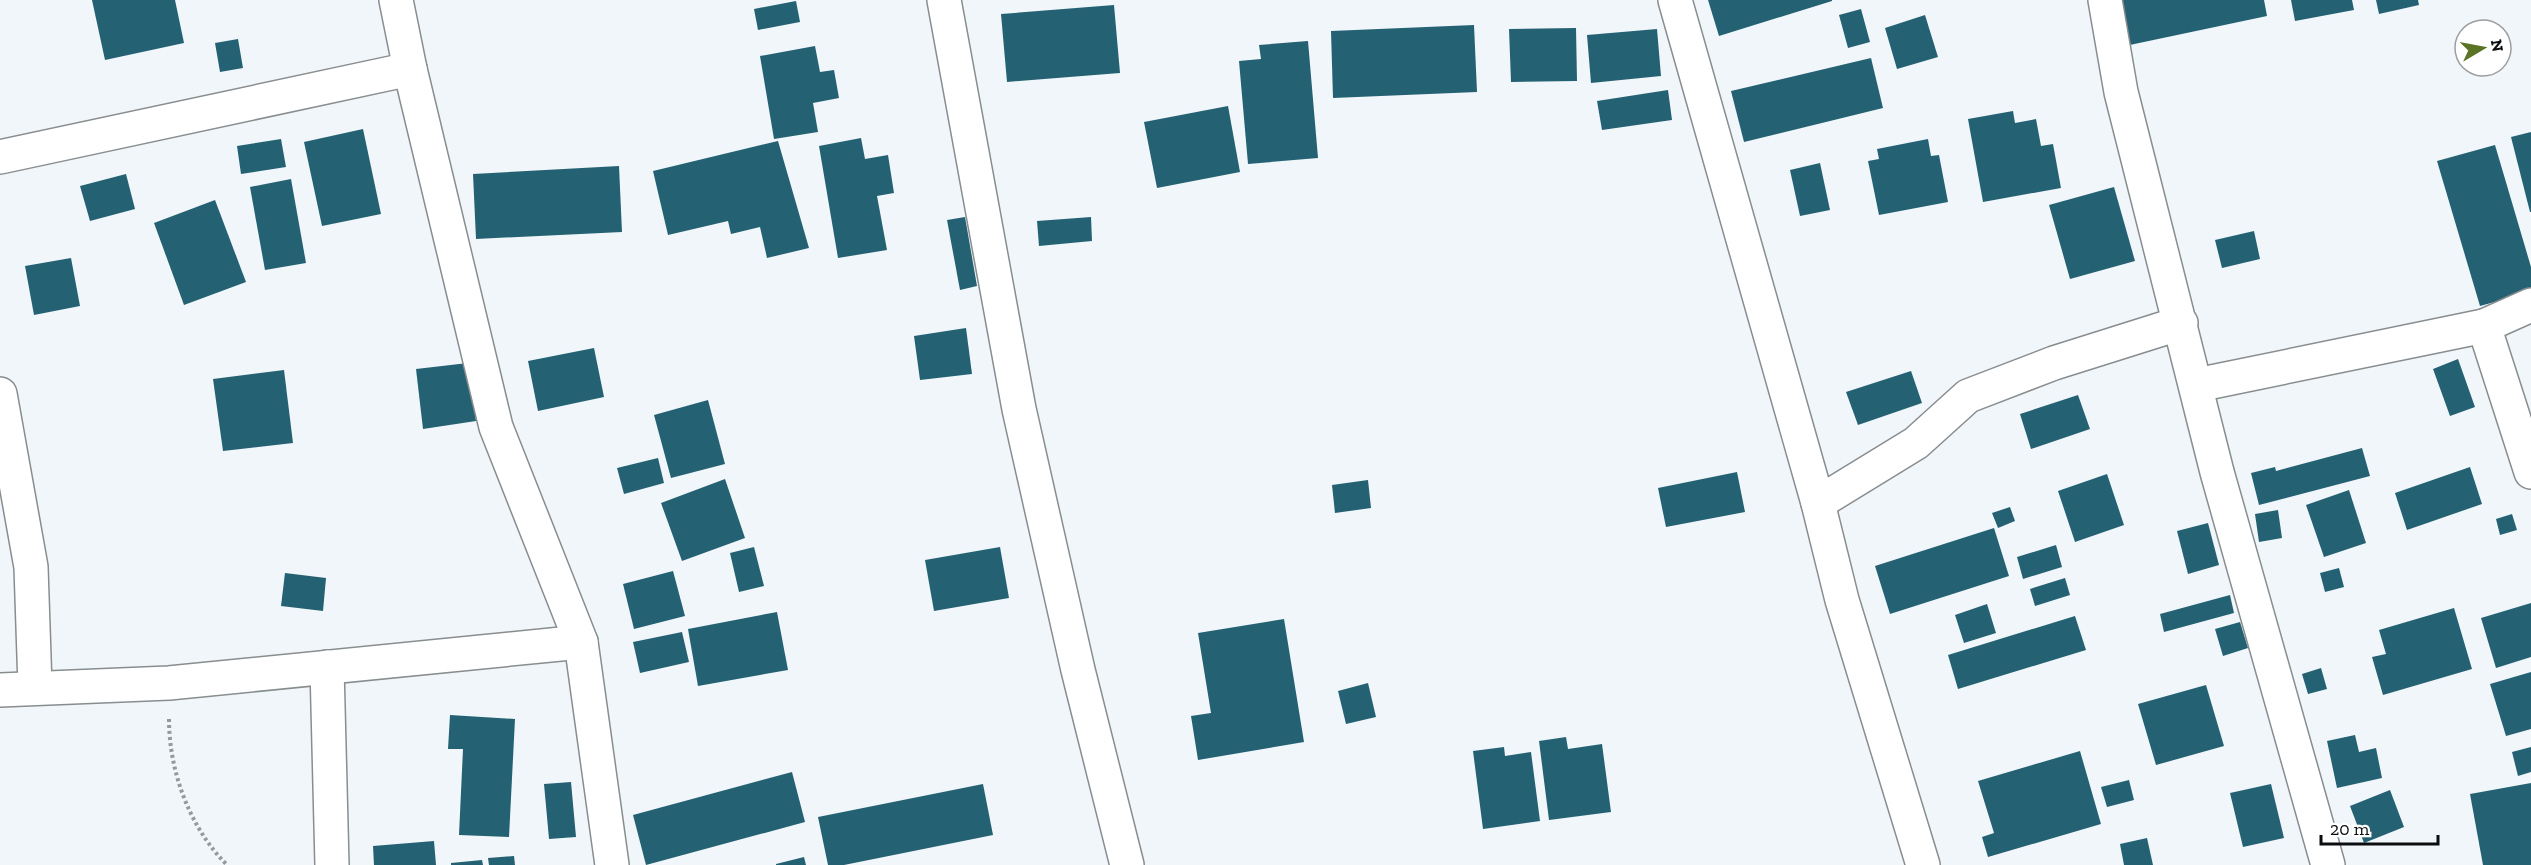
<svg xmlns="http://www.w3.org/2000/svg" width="2531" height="865" font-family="'Zilla Slab',serif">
	<rect width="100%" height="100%" fill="#f1f6fa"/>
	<g fill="#246273">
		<polygon points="92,0 175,0 184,43 105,60"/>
		<polygon points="1708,0 1832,0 1832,1 1719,36"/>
		<polygon points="2116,0 2264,0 2267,16 2125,46"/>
		<polygon points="2291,0 2352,0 2354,10 2295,21"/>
		<polygon points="2376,0 2418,0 2419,5 2379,14"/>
		<polygon points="796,1 800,22 758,30 754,9"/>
		<polygon points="1114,5 1120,73 1007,82 1001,14"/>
		<polygon points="1861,9 1870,42 1848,48 1839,15"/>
		<polygon points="1925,15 1938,57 1897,69 1885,28"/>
		<polygon points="1474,25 1477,92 1333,98 1331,31"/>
		<polygon points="1576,28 1577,81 1511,82 1509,29"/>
		<polygon points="1657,29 1661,76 1591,83 1587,35"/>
		<polygon points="238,39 243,68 220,72 215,43"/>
		<polygon points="1308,41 1318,158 1248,164 1239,61 1261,59 1259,45"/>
		<polygon points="815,46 820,72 834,70 839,98 813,103 818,132 774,139 760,56"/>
		<polygon points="1871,58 1883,108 1744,142 1731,91"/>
		<polygon points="1668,90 1672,120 1602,130 1597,101"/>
		<polygon points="1228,106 1240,172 1157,188 1144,122"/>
		<polygon points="2013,111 2015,123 2036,119 2041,146 2053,144 2061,188 1983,202 1968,119"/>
		<polygon points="363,129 381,214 322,226 304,142"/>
		<polygon points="2531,132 2531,212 2530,212 2511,137"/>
		<polygon points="861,138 865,159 888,155 894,193 877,196 887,250 838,258 819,146"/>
		<polygon points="281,139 286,167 241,174 237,146"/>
		<polygon points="1928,139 1931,156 1939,155 1948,202 1879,215 1868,161 1879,159 1877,149"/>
		<polygon points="778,141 809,248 767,258 760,227 731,234 728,221 668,235 653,171"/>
		<polygon points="2495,145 2531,267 2531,292 2480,306 2437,161"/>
		<polygon points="1820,163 1830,210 1800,216 1790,170"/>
		<polygon points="619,166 622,232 476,239 473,174"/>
		<polygon points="126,174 135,209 90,221 80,186"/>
		<polygon points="291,179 306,263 265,270 250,187"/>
		<polygon points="2114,187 2135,261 2070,279 2049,205"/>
		<polygon points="215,200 246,282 184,305 154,223"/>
		<polygon points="965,217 977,286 960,290 947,220"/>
		<polygon points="1091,217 1092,241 1039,246 1037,221"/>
		<polygon points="2254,231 2260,259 2222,268 2215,240"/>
		<polygon points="71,258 80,306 34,315 25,266"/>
		<polygon points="966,328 972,374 920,380 914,336"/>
		<polygon points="594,348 604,397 538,411 528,361"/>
		<polygon points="2458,359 2475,407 2450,416 2433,369"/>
		<polygon points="468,363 476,421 423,429 416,369"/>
		<polygon points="284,370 293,443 223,451 213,379"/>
		<polygon points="1911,371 1922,403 1858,425 1846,392"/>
		<polygon points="2078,395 2090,429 2031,449 2020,414"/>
		<polygon points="708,400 725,464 671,478 654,415"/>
		<polygon points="2362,448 2370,476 2259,505 2251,473 2275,467 2276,471"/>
		<polygon points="658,458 664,483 624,494 617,468"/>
		<polygon points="2470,467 2482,504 2407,530 2395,493"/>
		<polygon points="1737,472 1745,512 1666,527 1658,488"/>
		<polygon points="2107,474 2124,525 2075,542 2058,491"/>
		<polygon points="725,479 745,538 682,561 661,503"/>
		<polygon points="1368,480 1371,508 1335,513 1332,485"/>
		<polygon points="2349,490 2366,543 2324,557 2306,505"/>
		<polygon points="2010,507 2015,521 1998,528 1992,513"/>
		<polygon points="2278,510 2282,538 2259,542 2255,514"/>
		<polygon points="2512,514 2517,530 2500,535 2496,519"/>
		<polygon points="2208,523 2219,565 2188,574 2177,531"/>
		<polygon points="1994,528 2009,576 1890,614 1875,566"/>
		<polygon points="2056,545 2062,567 2023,579 2017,557"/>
		<polygon points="754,547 764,586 739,592 730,553"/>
		<polygon points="1000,547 1009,598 934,611 925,560"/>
		<polygon points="2339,568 2344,587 2325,592 2320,573"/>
		<polygon points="673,571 685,616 634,629 623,584"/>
		<polygon points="285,573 326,578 323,611 281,606"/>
		<polygon points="2065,578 2070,595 2035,606 2030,589"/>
		<polygon points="2230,595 2234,613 2164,632 2160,614"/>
		<polygon points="2531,603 2531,657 2496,668 2481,618"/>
		<polygon points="1987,604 1996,633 1964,643 1955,615"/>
		<polygon points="2454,608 2472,669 2383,695 2372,657 2386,654 2379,630"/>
		<polygon points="777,612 788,670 698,686 688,629"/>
		<polygon points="2075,616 2086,650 1958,689 1948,655"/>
		<polygon points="1284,619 1304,742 1198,760 1191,716 1211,713 1198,633"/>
		<polygon points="2240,622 2248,648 2223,656 2215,629"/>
		<polygon points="682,632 689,662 640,673 633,642"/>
		<polygon points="2321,668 2327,689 2308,694 2302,674"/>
		<polygon points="2531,672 2531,729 2506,736 2490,684"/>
		<polygon points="1368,683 1376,717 1346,724 1338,691"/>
		<polygon points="2206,685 2224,746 2156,765 2138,704"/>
		<polygon points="450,715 515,719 509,837 459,835 463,749 448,749"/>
		<polygon points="2355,735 2359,752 2376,748 2382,778 2337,788 2327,741"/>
		<polygon points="1566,737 1568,749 1602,744 1611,812 1549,820 1539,741"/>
		<polygon points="1504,747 1505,756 1531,752 1540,821 1483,829 1473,751"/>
		<polygon points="2531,747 2531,772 2518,776 2512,752"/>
		<polygon points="2080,751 2101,824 1988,857 1982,837 1994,833 1978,781"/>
		<polygon points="792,772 805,822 646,865 633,815"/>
		<polygon points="2129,780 2134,800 2107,807 2101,787"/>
		<polygon points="571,782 576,837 549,839 544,784"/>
		<polygon points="2531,783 2531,865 2483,865 2470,794"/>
		<polygon points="983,784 993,835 844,865 828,865 818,817"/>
		<polygon points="2271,784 2284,838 2243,847 2230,793"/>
		<polygon points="2390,790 2404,827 2364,843 2350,806"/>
		<polygon points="2147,838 2153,865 2124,865 2120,844"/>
		<polygon points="434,841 436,865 374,865 373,846"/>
		<polygon points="514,856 515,865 489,865 488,858"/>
		<polygon points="804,857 806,865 776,865 776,864"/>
		<polygon points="482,860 483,865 451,865 451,863"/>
	</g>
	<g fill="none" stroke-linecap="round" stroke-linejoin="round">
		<defs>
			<g id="minor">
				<polyline points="396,0 410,69 496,427 581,642 612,865"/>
				<polyline points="944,0 1019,409 1078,670 1127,865"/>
				<polyline points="1675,0 1818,503 1842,600 1923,865"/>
				<polyline points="2105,0 2121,92 2217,472 2328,865"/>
				<polyline points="0,157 410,69"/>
				<polyline points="2484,326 2531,472"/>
				<polyline points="2197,385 2484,326 2531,305"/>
				<polyline points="0,394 31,567 35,687"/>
				<polyline points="1818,503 1916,443 1968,396 2054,363 2181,323"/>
				<polyline points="327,667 332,865"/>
				<polyline points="0,690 169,683 581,642"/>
			</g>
		</defs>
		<use href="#minor" stroke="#888d90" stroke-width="36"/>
		<path stroke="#95999c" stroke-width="4" stroke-dasharray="3 3" stroke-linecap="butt" d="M169,719C169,772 190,828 227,865"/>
		<use href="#minor" stroke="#fff" stroke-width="33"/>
	</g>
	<g transform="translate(2483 48) rotate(80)"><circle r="28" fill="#ffffff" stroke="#9d9e9f" stroke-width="1.5"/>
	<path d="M0-4.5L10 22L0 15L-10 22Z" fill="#5b7325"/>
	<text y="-9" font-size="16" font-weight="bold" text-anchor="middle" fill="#0b0d0e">N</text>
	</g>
	<path d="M2321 835v9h117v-9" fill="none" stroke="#0b0d0e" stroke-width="3"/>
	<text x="2330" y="835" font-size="18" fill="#0b0d0e" stroke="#ffffff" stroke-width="4.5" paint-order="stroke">20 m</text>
</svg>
